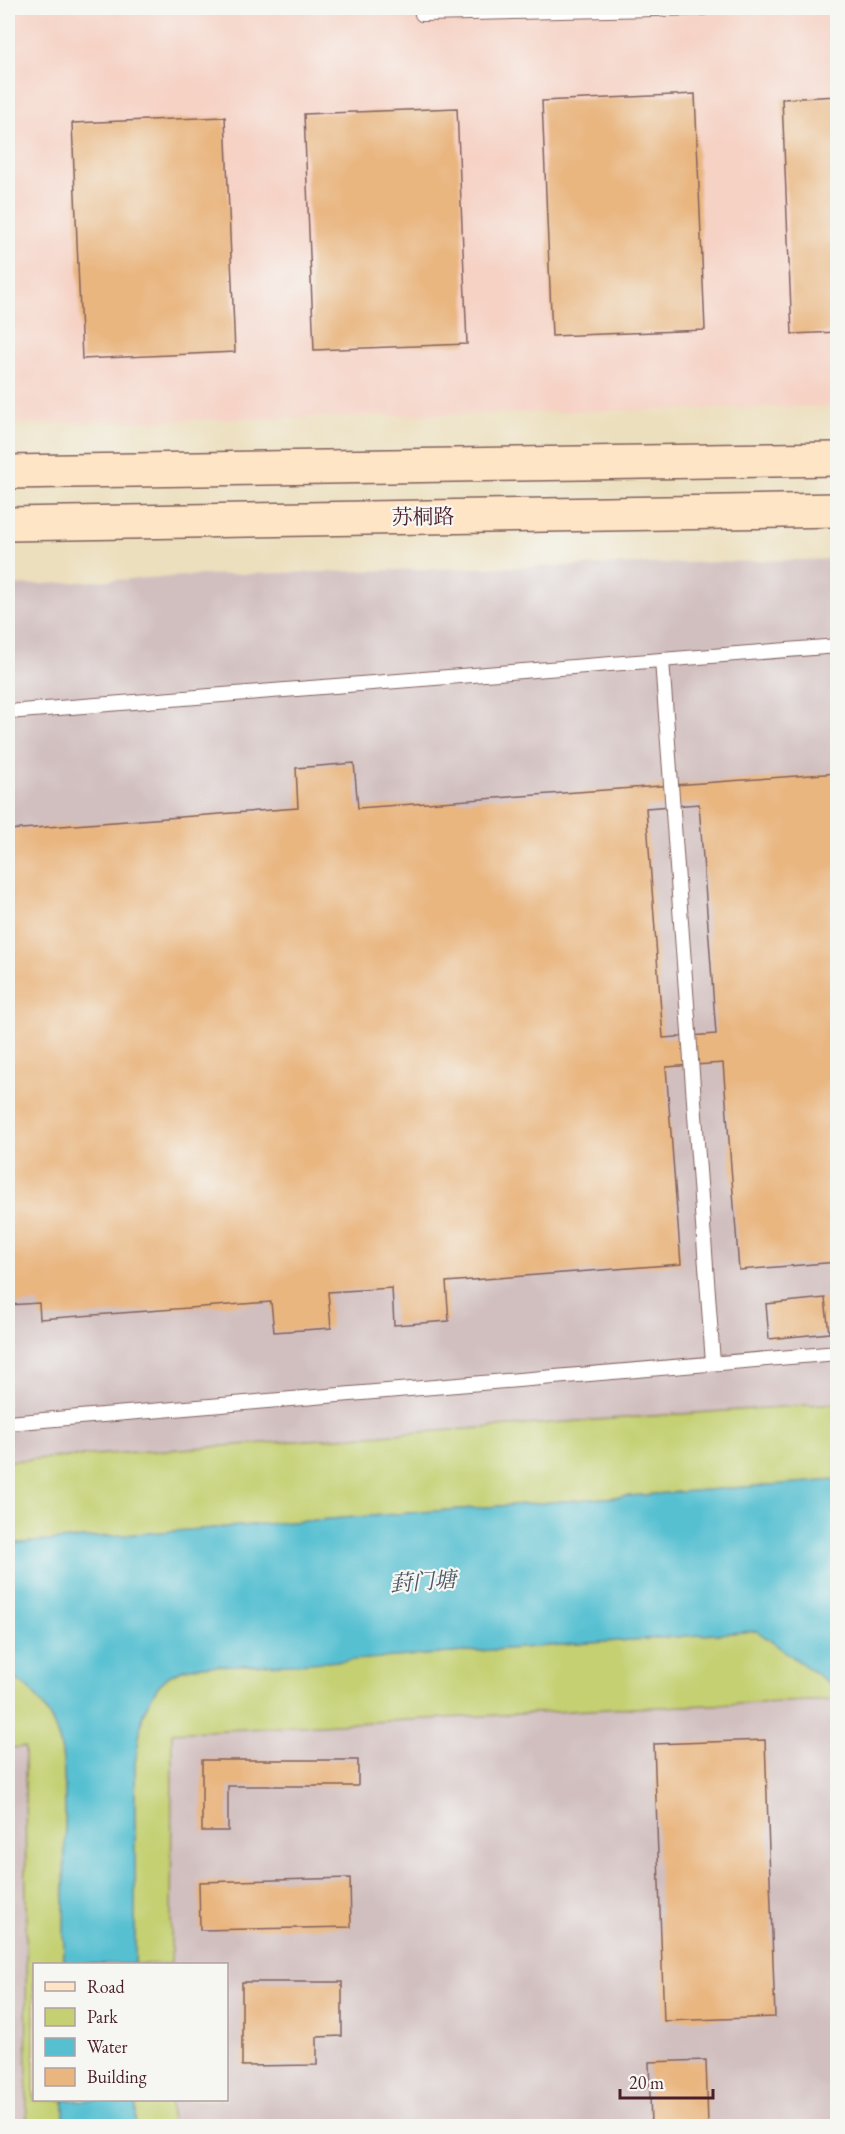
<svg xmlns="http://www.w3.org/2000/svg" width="845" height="2134" font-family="'EB Garamond','Noto Serif SC',serif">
	<rect width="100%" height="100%" fill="#f6f6f2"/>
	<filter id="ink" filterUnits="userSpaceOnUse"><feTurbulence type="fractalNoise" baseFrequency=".0167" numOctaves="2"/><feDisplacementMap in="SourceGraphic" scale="12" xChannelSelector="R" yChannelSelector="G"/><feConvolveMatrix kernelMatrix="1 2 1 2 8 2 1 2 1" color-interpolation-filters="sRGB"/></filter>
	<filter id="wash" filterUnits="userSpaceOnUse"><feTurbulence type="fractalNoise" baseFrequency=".008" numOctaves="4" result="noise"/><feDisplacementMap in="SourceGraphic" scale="24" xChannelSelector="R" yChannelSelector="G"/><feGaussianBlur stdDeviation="1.35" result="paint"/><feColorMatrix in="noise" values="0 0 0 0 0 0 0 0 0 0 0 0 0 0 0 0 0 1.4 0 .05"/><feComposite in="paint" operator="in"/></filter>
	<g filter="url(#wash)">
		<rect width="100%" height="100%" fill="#ecdfbd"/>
		<polygon fill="#f6d2c5" points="8,8 837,8 837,406 8,424"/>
		<g fill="#d1bfbf">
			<polygon points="837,559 837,1403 8,1461 8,586 199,575"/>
			<polygon points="837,1700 837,2126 171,2126 171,2100 226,2100 226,1964 171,1964 171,1733 608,1709"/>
			<polygon points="25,1746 27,2126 8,2126 8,1748"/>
		</g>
		<g fill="#c4d072" stroke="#87784e" stroke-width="1.5">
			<polygon points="837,1403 837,1480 8,1544 8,1461"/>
			<path d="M757,1631L837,1689V1700L608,1709L172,1733L171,1964H135V1764C139,1733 141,1697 168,1677C196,1657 268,1666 303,1663C454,1653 606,1642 757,1631Z"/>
			<path d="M8,1677C37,1685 57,1724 62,1752C66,1781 65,1811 65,1840C64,1881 64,1923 64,1964H34V2100H64V2126H27L25,1747L8,1748Z"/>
			<rect x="136" y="2100" width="35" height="26"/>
		</g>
		<g fill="#56c0d1" stroke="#50707e" stroke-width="1.5">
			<path d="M837,1480V1689L757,1631L297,1664L202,1666L184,1669L169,1676L159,1685L152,1696L143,1713L135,1764V1964H64C64,1921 64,1878 65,1835C65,1808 66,1779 62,1752C57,1724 37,1685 8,1677V1544Z"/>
			<rect x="64" y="2100" width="72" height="26"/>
		</g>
		<g id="blocks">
			<g fill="#e9b680" fill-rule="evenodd">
				<polygon points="695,94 705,330 552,336 542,101"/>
				<polygon points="838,96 838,332 792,334 782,99"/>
				<polygon points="457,108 467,344 314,350 304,114"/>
				<polygon points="225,117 235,352 82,359 72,123"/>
				<path d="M354,763L358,808L838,773V1262L739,1270L723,1063L666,1067L681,1264L446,1282L449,1321L394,1325L392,1288L328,1292L331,1328L274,1332L271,1302L40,1319L39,1303L8,1305V877H10L8,830L298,808L296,768ZM699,804L716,1034L663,1038L646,808Z"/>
				<polygon points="825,1298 829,1333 769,1339 766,1304"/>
				<polygon points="765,1740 775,2017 664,2021 654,1744"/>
				<polygon points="202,1760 358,1760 358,1786 228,1786 228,1831 202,1831"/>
				<polygon points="350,1878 351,1927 200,1930 199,1882"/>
				<polygon points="242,1982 342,1982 342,2036 317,2037 317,2065 242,2066"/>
				<polygon points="706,2060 708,2126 651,2126 649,2062"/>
			</g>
		</g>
	</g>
	<g filter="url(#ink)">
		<use href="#blocks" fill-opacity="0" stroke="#83625e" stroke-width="1.5"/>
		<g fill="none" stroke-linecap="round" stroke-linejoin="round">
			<defs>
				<g id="lane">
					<polyline points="421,8 422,14 703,8"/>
					<polyline points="662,660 713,1363"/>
					<polyline points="8,712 838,646"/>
					<polyline points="8,1423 838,1353"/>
				</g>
				<g id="secondary">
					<polyline points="8,472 838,459"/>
					<polyline points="8,524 838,510"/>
				</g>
			</defs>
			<use href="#lane" stroke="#83625e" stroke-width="16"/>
			<use href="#secondary" stroke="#83625e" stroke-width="36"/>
			<use href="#lane" stroke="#fff" stroke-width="14"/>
			<use href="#secondary" stroke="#fde5c5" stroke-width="33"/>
		</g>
	</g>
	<g text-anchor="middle" stroke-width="4.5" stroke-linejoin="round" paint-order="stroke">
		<g font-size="21" fill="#4a1f2b" stroke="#f6f6f2">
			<text transform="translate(423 517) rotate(-1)" y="7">苏桐路</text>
		</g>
		<g font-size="22" font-style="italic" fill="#4e5765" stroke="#f6f6f2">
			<text transform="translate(423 1581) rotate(-4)" y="8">葑门塘</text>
		</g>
	</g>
	<rect width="845" height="2134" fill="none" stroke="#f6f6f2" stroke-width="30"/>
	<rect x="33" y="1963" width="195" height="138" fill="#f6f6f2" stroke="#b1a0a2" stroke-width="1.5"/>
	<rect x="45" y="1982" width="30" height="9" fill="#fde5c5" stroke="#b1a0a2" stroke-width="1.5"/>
	<text x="87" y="1993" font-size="18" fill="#4a1f2b">Road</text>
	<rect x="45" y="2008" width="30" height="18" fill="#c4d072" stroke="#b1a0a2" stroke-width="1.5"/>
	<text x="87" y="2023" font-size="18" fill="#4a1f2b">Park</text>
	<rect x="45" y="2038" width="30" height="18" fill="#56c0d1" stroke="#b1a0a2" stroke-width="1.5"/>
	<text x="87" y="2053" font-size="18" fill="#4a1f2b">Water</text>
	<rect x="45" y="2068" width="30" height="18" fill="#e9b680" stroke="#b1a0a2" stroke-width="1.5"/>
	<text x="87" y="2083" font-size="18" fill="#4a1f2b">Building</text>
	<path d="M620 2089v9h93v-9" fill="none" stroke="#4a1f2b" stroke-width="3"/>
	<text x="629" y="2089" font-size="18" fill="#4a1f2b" stroke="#f6f6f2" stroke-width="4.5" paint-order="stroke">20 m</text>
</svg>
